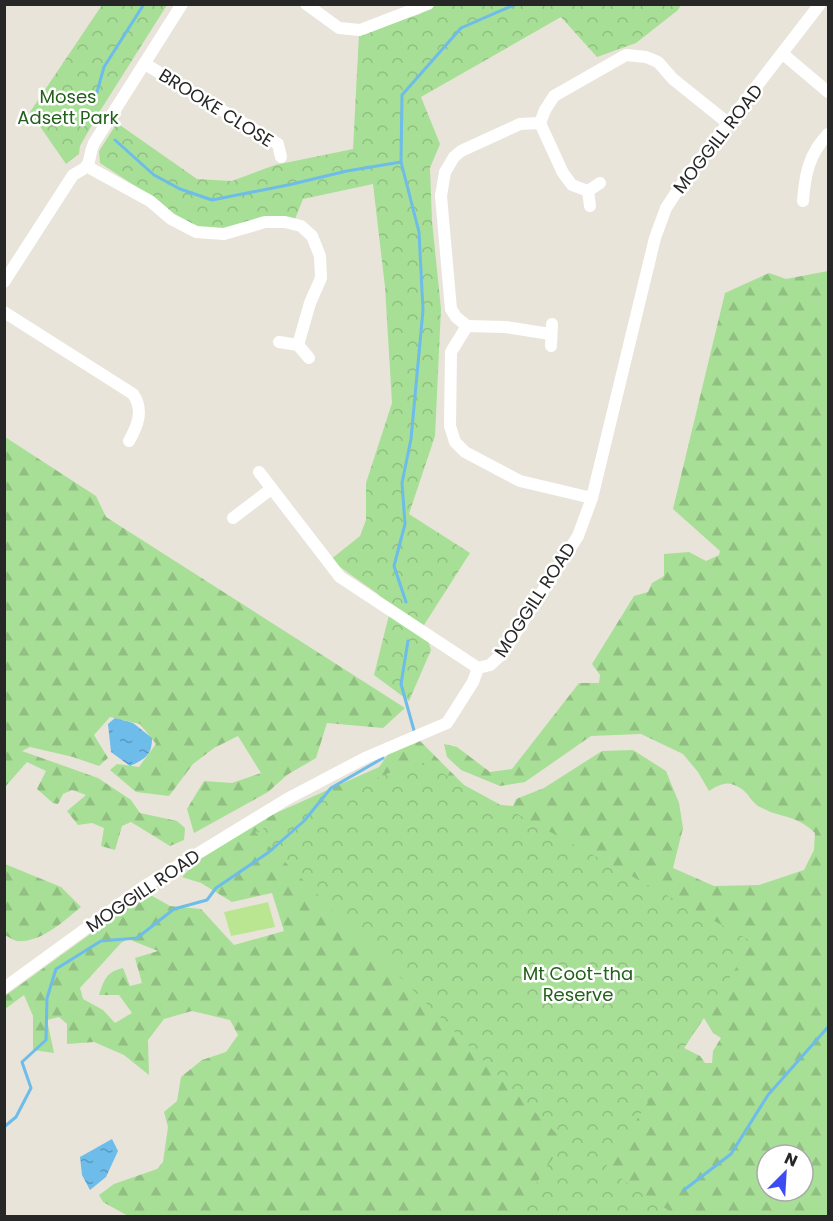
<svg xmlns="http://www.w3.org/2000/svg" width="833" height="1221" font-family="Poppins,sans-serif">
	<defs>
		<pattern id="forest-firs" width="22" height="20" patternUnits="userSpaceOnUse" patternTransform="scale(1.5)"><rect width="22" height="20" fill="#a7df96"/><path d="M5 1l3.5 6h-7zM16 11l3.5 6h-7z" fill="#90bf81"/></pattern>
		<pattern id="park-crowns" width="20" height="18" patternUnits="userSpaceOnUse" patternTransform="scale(1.5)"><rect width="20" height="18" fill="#a7df96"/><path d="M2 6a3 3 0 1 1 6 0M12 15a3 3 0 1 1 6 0" fill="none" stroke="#90bf81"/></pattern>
		<pattern id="water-ripples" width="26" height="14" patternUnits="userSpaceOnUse" patternTransform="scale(1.5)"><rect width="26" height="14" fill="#6dbcea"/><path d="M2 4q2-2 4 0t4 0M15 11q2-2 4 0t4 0" fill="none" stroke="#5a99be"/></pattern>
	</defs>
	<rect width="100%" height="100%" fill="#e9e4d9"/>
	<g fill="url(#forest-firs)" fill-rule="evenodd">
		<path d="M828,271V1216H128L103,1202L99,1195L114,1184L157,1169L163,1162L168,1127L164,1112L177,1101L181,1077L202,1060L226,1052L238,1035L230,1020L192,1011L164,1019L148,1040L149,1075L124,1055L94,1042L67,1044V1024L59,1017L47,1020L54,1053L33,1050V1016L24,995L5,1009V996L147,893L170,906L201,909L234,945L284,931L272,893L232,902L201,883L182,877L211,847L256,822L379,767L389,753L420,741L482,803L513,806L516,799L544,788L602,751L633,750L666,771L679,803L683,828L673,868L714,886L759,885L804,870L814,850L815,833C795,814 782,819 760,807C750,802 749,789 731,784C723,782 716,787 709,791L698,772L683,754L641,734L591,736L525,782L500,786L461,770L447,757L444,744L457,747L490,772L512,769L579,683H599L600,675L592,664L634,596L648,592L652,583L664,576V554L689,552L706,561L719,555L720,551L673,509L725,293L769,273L786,279ZM128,939L158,951L135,958L142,983L130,986L123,968C106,972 104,980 99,995H119L132,1013L115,1023L103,1010L83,999L80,988L121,943ZM704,1018L713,1033L721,1038L713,1051L712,1063H705L700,1056L684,1048ZM767,1155H803V1191H767Z"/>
		<polygon points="5,437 96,496 106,517 405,708 383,728 327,723 316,758 287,775 268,792 194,833 187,809 204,781 232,783 261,773 238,736 214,748 193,764 169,796 136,792 110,770 117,764 139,767 156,744 140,724 110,717 94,735 108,758 99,766 73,757 30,747 22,751 98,778 131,800 140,813 177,821 185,828 184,840 170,846 131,822 122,826 115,850 101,846 104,828 92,823 78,825 67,811 86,795 72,790 63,794 58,804 53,803 37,789 46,771 27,762 5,787"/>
		<path d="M5,864L61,887L81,907C64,921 41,943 17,941C13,940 9,937 5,935Z"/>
	</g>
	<g fill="url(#park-crowns)">
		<polygon points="102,5 167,5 100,111 80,146 79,154 66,164 30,112"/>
		<polygon points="431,5 681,5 678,10 636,43 597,57 561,17 421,97 440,144 430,168 432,221 441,309 435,436 409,514 470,553 424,625 431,650 409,701 374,675 389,615 378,594 330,560 360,536 366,520 366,483 392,403 385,287 373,184 303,199 295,219 225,230 200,227 176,217 161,203 100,163 99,151 117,123 197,179 232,181 275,165 353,149 359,34 420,14"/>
		<polygon points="418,760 753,942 605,1168 677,1216 515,1216 564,1141 255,832"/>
	</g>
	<polygon fill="#bae692" points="268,902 275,927 231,936 224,912"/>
	<g fill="url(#water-ripples)">
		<path d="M115,718L133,723L152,738C152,755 145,759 130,766L111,752L108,724Z"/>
		<polygon points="112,1139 118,1151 106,1177 90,1190 82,1175 80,1157"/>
	</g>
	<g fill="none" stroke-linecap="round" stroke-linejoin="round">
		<g stroke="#6dbcea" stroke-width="3">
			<polyline points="94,103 104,67 144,4"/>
			<polyline points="115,140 154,175 180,189 212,200 288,185 347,171 401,162"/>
			<polyline points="406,602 394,566 405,524 402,483 411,439 423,310 419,232 401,162 402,95 461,28 516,4"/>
			<polyline points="408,641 401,684 415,734"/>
			<polyline points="4,1127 16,1117 31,1088 22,1062 46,1040 47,998 56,969 101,941 137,938 174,909 207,900 216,888 269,852 304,821 331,788 383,758"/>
			<polyline points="684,1190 731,1154 768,1095 828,1027"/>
		</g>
		<g stroke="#fff" stroke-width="12">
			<polyline points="306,4 339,28 360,30 428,4"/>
			<polyline points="783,54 828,92"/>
			<polyline points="145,64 278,144 281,157"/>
			<polyline points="540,123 563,173 572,185 588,191"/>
			<polyline points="88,167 150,201 171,219 196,232 224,234 265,222 285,222 301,226 312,236 320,256 321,278 310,303 298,345"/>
			<path d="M803,201C805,174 809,154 828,134"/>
			<polyline points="590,206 588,191 600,183"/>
			<path d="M4,282L73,175C96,163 85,164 94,143L182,4"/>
			<path d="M4,312L133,394C144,410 138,425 129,441"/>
			<polyline points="467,326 506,327 550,334"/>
			<polyline points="279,342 298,345 309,358"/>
			<polyline points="551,346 552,324"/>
			<polyline points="259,472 340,577 478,668"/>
			<polyline points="592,498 520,481 465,452 455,442 450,426 451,352 467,326 456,317 451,309 441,196 445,172 454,157 461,151 520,124 540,123 545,110 554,96 626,55 646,57 658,62 673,79 729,124"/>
			<polyline points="233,518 271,489"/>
			<polyline points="478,668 490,665 502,654 578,536 592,498 655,238 666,208 685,179 820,4"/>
			<polyline points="4,988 143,887 287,799 365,758 447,723 473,682 478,668"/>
		</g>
	</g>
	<g text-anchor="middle" stroke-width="5" stroke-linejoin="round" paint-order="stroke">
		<g font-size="18" fill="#22601b" stroke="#fff">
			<text x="68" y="103">Moses<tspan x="68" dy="21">Adsett Park</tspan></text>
			<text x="578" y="980">Mt Coot-tha<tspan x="578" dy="21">Reserve</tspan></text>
		</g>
		<g font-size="18" fill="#272727" stroke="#fff">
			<text transform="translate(216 108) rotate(32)" y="6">BROOKE CLOSE</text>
			<text transform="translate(718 139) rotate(-52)" y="6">MOGGILL ROAD</text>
			<text transform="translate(535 600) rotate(-57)" y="6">MOGGILL ROAD</text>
			<text transform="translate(143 891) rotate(-34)" y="6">MOGGILL ROAD</text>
		</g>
	</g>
	<rect width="833" height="1221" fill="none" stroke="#272727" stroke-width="12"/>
	<g transform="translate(785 1173) rotate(24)"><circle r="28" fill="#ffffff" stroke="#a9a9a9" stroke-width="1.5"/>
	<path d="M0-4.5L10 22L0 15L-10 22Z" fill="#3c4bf3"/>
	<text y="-9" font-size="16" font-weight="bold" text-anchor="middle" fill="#272727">N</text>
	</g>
</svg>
